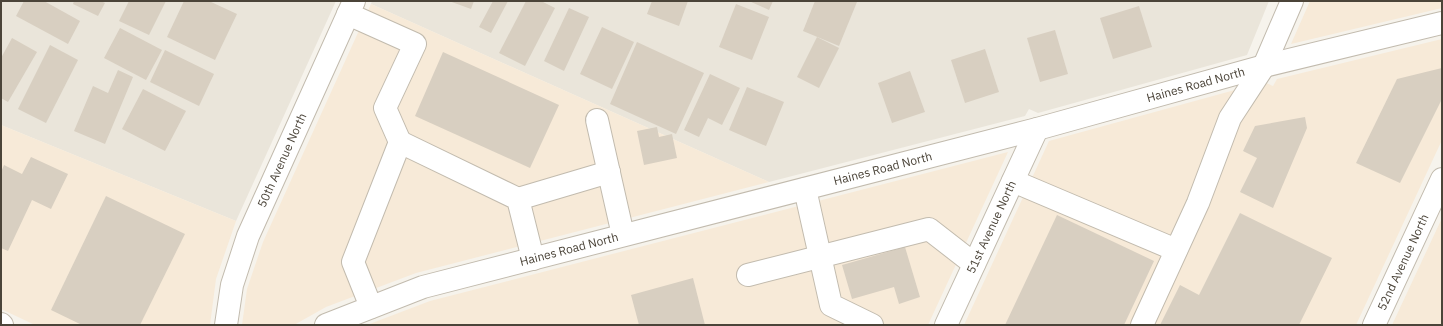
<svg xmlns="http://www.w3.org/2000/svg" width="1443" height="326" font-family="'IBM Plex Sans',sans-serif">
	<rect width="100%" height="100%" fill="#f6f3ec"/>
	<g fill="#eae5da">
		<polygon points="1,1 336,1 236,221 1,125"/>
		<polygon points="372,1 1269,1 1247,55 1038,113 1029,109 1025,116 769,182 371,4"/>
	</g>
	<g fill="#f7ead8">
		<polygon points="1310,1 1442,1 1442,8 1291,44"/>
		<polygon points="371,4 769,182 416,273 326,307 294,325 242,325 247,289 263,242"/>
		<polygon points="1442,39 1442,140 1356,325 964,325 1049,141 1264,82 1273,86 1277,79"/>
		<polygon points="1,125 236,221 216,279 210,325 35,325 1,309"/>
		<polygon points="1008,152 928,325 367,325 430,301"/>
		<polygon points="1442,218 1442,325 1392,325"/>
	</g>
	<g fill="#d8cfc1">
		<polygon points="24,1 44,1 80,21 68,44 16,16"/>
		<polygon points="74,1 101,1 105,3 98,16 73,4"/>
		<polygon points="129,1 166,1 149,35 119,21"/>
		<polygon points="184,1 209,1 237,14 215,60 167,37"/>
		<polygon points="449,1 474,1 471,9"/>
		<polygon points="493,1 508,1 491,33 479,27"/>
		<polygon points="526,1 541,1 555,8 525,66 499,53"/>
		<polygon points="652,1 688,1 679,26 647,14"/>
		<polygon points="749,1 773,1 769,10"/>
		<polygon points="815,1 854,1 857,2 839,46 803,31"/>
		<polygon points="736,4 769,17 752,60 719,47"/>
		<polygon points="1139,6 1152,47 1113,59 1100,18"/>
		<polygon points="569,8 589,17 564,71 544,61"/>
		<polygon points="602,27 634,42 612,89 580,74"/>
		<polygon points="120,28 162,50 146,80 104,58"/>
		<polygon points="1055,30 1068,74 1040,82 1027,38"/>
		<polygon points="817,37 839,48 819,88 797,77"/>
		<polygon points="12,38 37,52 8,102 1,98 1,58"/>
		<polygon points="637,42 704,73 676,134 610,104"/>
		<polygon points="50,45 78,60 46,123 18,109"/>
		<polygon points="985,49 999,92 965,103 951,60"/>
		<polygon points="165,50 214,74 199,106 150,82"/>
		<polygon points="443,52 559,105 530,168 415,116"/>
		<polygon points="1442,68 1442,99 1400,183 1356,163 1397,79"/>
		<polygon points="118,70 133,77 105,144 74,131 93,86 108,93"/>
		<polygon points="910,71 925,112 892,123 878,83"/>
		<polygon points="710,74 740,88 722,125 708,118 699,137 684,130"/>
		<polygon points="747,87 784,102 766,146 729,130"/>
		<polygon points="143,89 186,111 165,151 122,129"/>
		<polygon points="1305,117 1307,128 1273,208 1240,192 1257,158 1243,151 1255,126"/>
		<polygon points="657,127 659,137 672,134 677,158 644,165 637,131"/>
		<polygon points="31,157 68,174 51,209 32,200 8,251 1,248 1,172 4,165 22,174"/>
		<polygon points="106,196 185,234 140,325 82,325 51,310"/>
		<polygon points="1240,213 1332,258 1299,325 1160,325 1180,285 1199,295"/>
		<polygon points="1057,215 1154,261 1124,325 1005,325"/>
		<polygon points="905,247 920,297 899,304 894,287 852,299 842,265"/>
		<polygon points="693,278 705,325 639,325 631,295"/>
	</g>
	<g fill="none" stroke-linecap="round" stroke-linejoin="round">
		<defs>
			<g id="minor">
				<polyline points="348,14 415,44 385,108 400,142"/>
				<polyline points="597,120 623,235"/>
				<polyline points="1013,181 1176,250"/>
				<polyline points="805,189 831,305 872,325"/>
				<polyline points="518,199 609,172"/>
				<polyline points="748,275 929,229 974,264"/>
				<polyline points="371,307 353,262 400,142 518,199 533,259"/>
				<polyline points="1,324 2,325"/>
				<path id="s1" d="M226,325L232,285L248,236L354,1"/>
				<path id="s2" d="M326,325L423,287L1037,129L1264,66L1442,23"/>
				<path id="s3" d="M946,325L1037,129"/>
				<polyline points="1142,325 1198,203 1230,118 1264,66 1292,1"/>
				<path id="s4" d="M1374,325L1442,179"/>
			</g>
		</defs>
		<use href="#minor" stroke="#c2bbae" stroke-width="24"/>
		<use href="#minor" stroke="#fff" stroke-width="22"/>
	</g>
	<g text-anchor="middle" stroke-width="4" stroke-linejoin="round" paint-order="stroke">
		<g font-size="12" fill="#4b4439" stroke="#fff">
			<text dy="4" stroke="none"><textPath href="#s2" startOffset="903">Haines Road North</textPath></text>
			<text dy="4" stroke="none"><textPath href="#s1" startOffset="175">50th Avenue North</textPath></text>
			<text dy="4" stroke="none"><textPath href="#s2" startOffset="579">Haines Road North</textPath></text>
			<text dy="4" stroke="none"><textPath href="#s3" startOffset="108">51st Avenue North</textPath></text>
			<text dy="4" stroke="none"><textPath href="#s2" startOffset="255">Haines Road North</textPath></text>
			<text dy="4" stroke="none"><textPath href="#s4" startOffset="69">52nd Avenue North</textPath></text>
		</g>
	</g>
	<rect width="1443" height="326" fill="none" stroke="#4b4439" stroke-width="4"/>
</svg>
